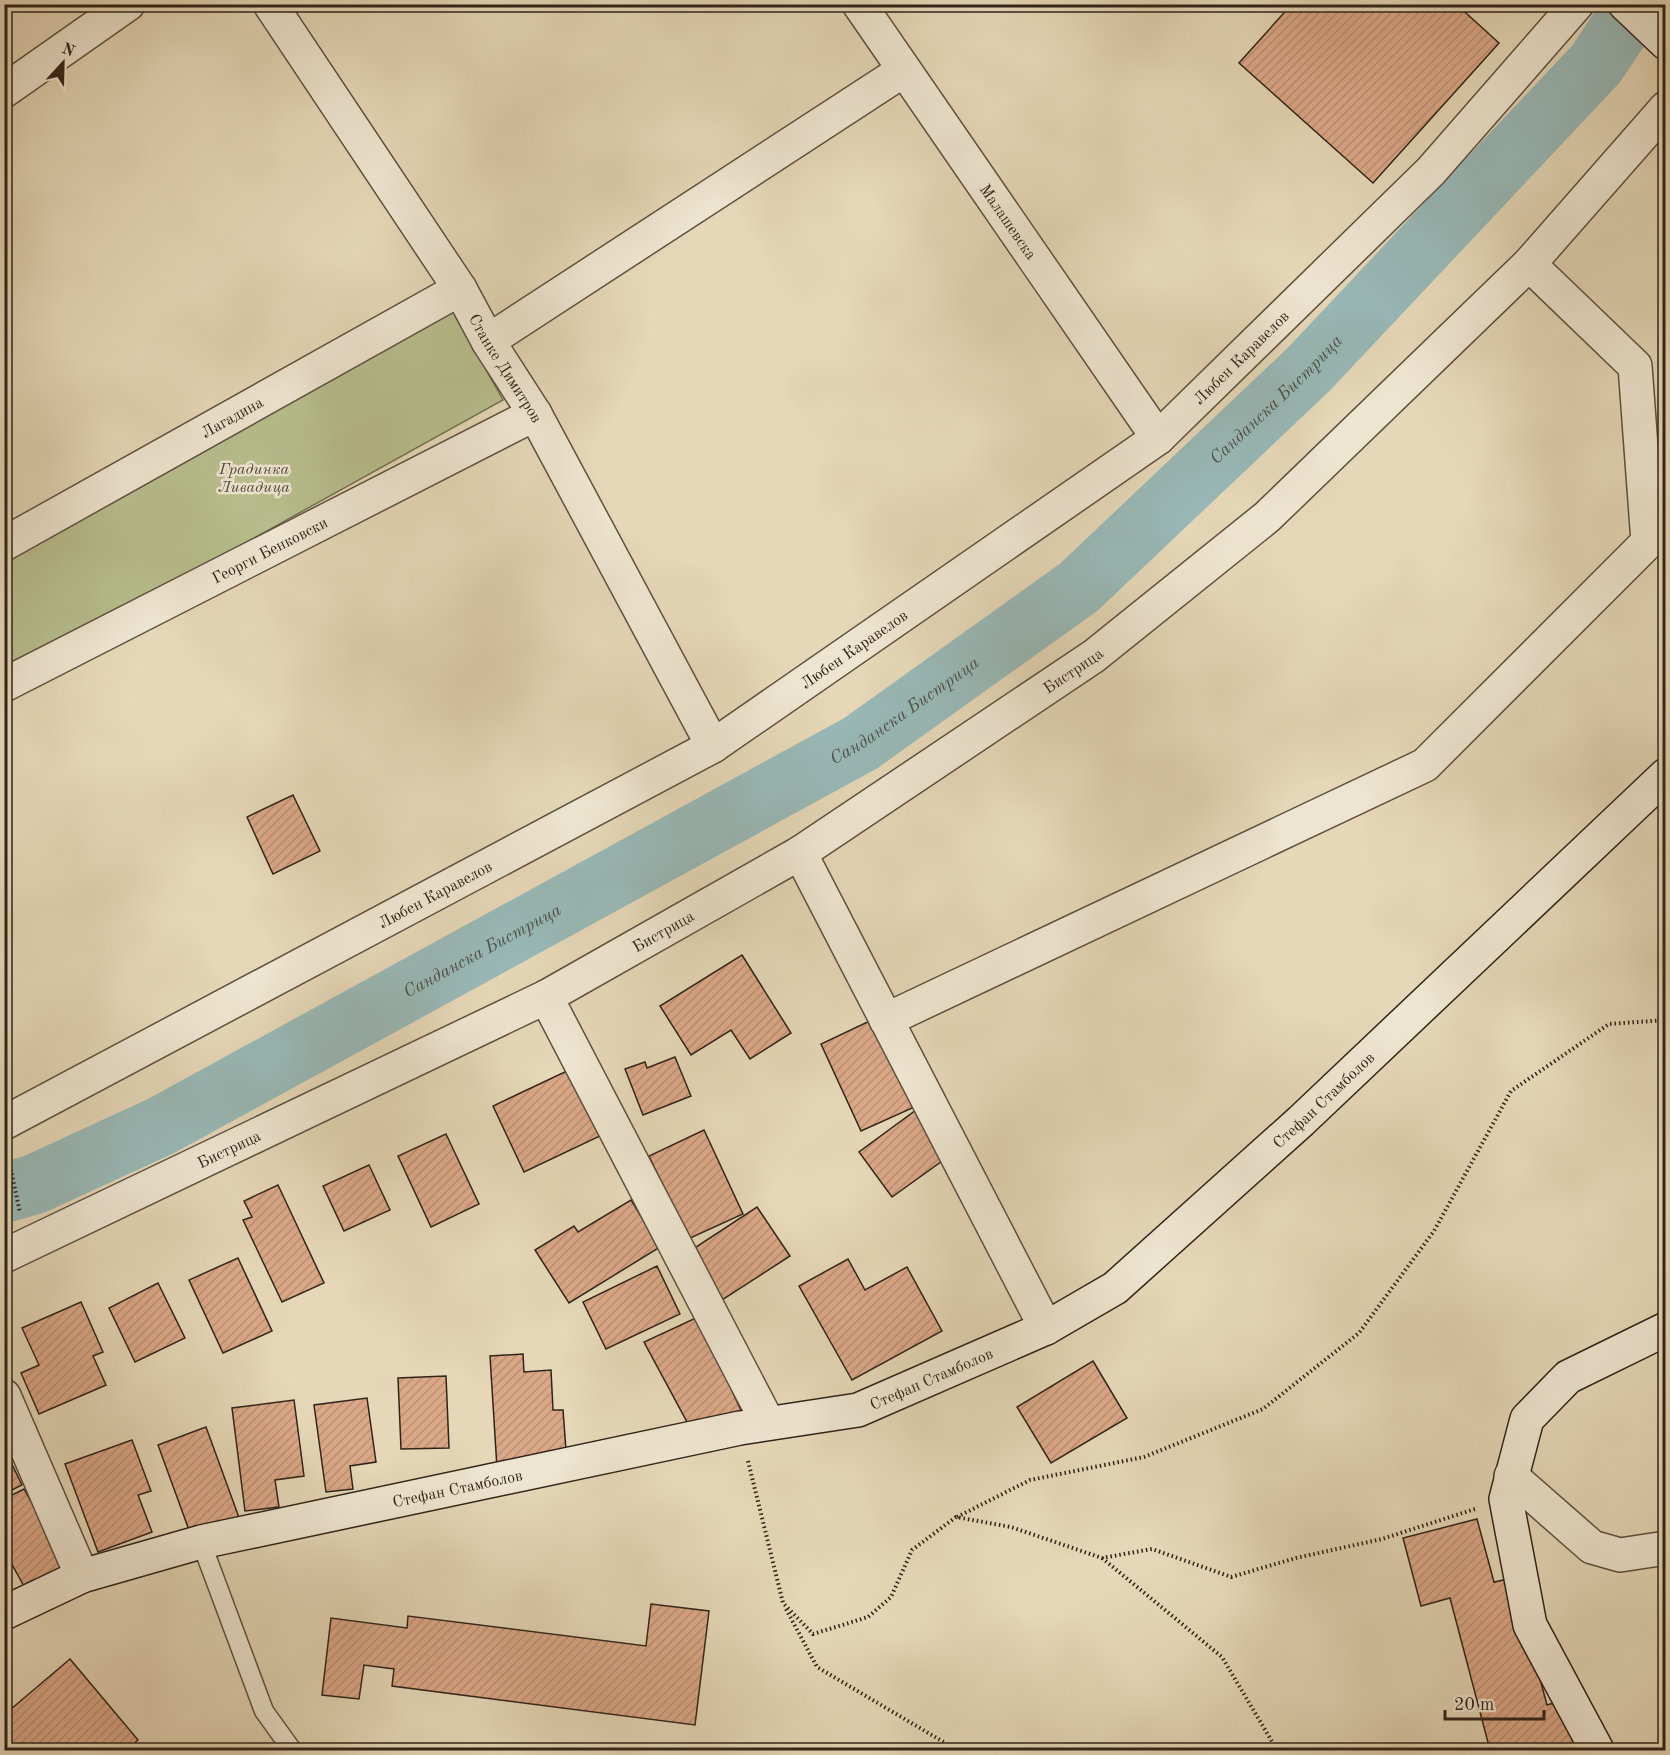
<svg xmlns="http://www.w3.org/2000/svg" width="1670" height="1755" font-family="'Old Standard TT',serif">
	<defs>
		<pattern id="building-hatch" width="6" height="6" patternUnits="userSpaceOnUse" patternTransform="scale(1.5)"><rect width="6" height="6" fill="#dba887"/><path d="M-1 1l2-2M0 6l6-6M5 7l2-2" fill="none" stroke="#bc9074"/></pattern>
	</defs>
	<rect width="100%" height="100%" fill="#e5d7b7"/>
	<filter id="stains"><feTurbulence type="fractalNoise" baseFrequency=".00333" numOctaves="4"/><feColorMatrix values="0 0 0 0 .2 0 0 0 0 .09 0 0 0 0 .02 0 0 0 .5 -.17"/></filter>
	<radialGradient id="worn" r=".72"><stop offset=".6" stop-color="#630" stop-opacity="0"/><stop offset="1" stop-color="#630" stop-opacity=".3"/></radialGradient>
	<polygon fill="#b7be8d" stroke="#747154" stroke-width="1.5" points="451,307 503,400 5,676 5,554"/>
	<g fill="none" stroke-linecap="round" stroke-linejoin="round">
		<path stroke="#98b8b6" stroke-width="60" id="s1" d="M4,1193L35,1184L161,1126L861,743L1079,587L1309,369L1596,64L1636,4"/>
	</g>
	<g fill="url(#building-hatch)" stroke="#30241a" stroke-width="1.5">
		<polygon points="1292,4 1456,4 1499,43 1373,183 1239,63"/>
		<polygon points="293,795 320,851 273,874 247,817"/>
		<polygon points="742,955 791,1033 750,1059 731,1030 691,1055 660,1006"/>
		<polygon points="878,1017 919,1105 861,1131 821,1044"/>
		<polygon points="675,1057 691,1096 643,1115 625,1069 645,1062 647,1068"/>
		<polygon points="569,1070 600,1136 524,1172 493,1106"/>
		<polygon points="916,1110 949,1156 892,1197 859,1152"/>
		<polygon points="704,1130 743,1214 688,1239 649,1156"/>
		<polygon points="446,1134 479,1204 431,1227 398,1156"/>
		<polygon points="369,1165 390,1210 344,1231 323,1186"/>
		<polygon points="278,1185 324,1283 282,1302 243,1220 252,1217 244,1201"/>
		<polygon points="631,1200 660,1247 569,1303 535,1250 574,1226 578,1232"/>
		<polygon points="757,1207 790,1256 722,1300 690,1251"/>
		<polygon points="238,1258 272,1331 223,1353 189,1280"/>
		<polygon points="848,1259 865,1290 907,1267 942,1331 852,1380 799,1286"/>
		<polygon points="657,1266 680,1314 606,1349 583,1302"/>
		<polygon points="158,1283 185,1338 135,1362 109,1308"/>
		<polygon points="81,1302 103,1352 93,1356 106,1385 39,1414 21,1373 39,1365 22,1328"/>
		<polygon points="698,1317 744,1417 693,1433 644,1342"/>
		<polygon points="523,1354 524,1372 551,1370 553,1410 563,1410 567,1464 497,1468 490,1356"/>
		<polygon points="1093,1361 1127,1418 1051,1463 1017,1407"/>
		<polygon points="446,1376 449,1448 401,1449 398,1378"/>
		<polygon points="367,1398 376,1462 350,1466 353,1489 326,1492 314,1405"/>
		<polygon points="294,1400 304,1476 275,1480 279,1507 245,1511 232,1408"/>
		<polygon points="206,1427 241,1523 193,1541 158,1445"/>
		<polygon points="132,1440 151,1491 138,1495 152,1532 98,1552 65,1464"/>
		<polygon points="4,1448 22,1485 4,1494"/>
		<polygon points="24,1489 72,1575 30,1597 4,1550 4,1499"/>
		<polygon points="1477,1519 1494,1582 1513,1578 1547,1705 1564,1700 1577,1750 1490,1750 1450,1598 1421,1606 1403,1538"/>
		<polygon points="651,1604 709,1611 695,1725 392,1686 394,1669 364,1665 359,1699 322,1695 331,1618 407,1628 408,1616 646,1646"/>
		<polygon points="70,1659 138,1740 126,1750 4,1750 4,1715"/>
	</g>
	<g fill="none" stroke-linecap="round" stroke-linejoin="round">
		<defs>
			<polyline id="lane" points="201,1542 264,1711 292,1750"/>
			<g id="street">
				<path id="s2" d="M270,4L460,289L488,341L535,414L713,746"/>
				<path id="s3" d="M859,4L1158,438"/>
				<polyline points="4,91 128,4"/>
				<polyline points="488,341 904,70"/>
				<path id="s4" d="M4,544L460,289"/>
				<path id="s5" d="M4,685L535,414"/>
				<polyline points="800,853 1046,1328"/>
				<polyline points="546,997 768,1423"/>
				<polyline points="886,1020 1425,765 1648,542 1635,366 1529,264"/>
				<path id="s6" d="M4,1123L713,746L1158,438L1431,171L1577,4"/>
				<path id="s7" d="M4,1256L546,997L800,853L1094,656L1267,517L1529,264L1666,108"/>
				<polyline points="4,1396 82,1576"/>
				<polyline points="1511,1476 1592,1547 1620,1555 1666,1548"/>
			</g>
			<g id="secondary">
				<polyline points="1625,4 1666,43"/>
				<path id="s8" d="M4,1613L82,1576L201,1542L740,1428L858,1410L1046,1328L1115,1288L1301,1121L1666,775"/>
				<polyline points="1597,1750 1530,1625 1506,1499 1527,1419 1568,1377 1666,1329"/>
			</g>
		</defs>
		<use href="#lane" stroke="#5d5141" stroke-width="21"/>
		<use href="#street" stroke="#5d5141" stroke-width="36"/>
		<use href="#secondary" stroke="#30241a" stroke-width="36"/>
		<g stroke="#30241a" stroke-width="4" stroke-dasharray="1.5 3" stroke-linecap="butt">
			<polyline points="8,1156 20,1213"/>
			<polyline points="748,1461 783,1603 813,1634 868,1617 891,1597 912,1550 956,1517 1011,1527 1102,1558 1152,1549 1231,1577 1296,1558 1382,1539 1475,1509"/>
			<polyline points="957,1517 1030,1480 1144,1457 1263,1409 1359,1333 1434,1231 1511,1091 1609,1024 1666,1020"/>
			<polyline points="1102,1558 1222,1657 1277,1750"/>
			<polyline points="786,1609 817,1667 957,1750"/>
		</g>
		<use href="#lane" stroke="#eee5d0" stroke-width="18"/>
		<use href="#street" stroke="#eee5d0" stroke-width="33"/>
		<use href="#secondary" stroke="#eee5d0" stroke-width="33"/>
	</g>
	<g text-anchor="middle" stroke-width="5" stroke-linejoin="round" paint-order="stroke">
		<g font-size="16" fill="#30241a" stroke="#eee5d0">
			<text dy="6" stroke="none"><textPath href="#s3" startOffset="264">Малашевска</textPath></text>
			<text dy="6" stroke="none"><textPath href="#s6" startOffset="1460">Любен Каравелов</textPath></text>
			<text dy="6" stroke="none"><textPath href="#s2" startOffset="434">Станке Димитров</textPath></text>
			<text dy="6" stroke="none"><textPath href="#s4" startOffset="261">Лагадина</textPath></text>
			<text dy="6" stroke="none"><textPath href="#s5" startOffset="298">Георги Бенковски</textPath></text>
			<text dy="6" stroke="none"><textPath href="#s6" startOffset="974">Любен Каравелов</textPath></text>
			<text dy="6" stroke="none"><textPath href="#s7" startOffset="1221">Бистрица</textPath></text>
			<text dy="6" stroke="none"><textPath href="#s6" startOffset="488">Любен Каравелов</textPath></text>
			<text dy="6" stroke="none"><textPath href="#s7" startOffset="735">Бистрица</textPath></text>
			<text dy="6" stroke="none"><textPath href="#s8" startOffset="1446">Стефан Стамболов</textPath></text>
			<text dy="6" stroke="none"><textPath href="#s7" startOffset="249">Бистрица</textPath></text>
			<text dy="6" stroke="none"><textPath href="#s8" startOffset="960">Стефан Стамболов</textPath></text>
			<text dy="6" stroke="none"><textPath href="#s8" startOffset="472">Стефан Стамболов</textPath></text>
		</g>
		<g font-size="16" font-style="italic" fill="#524a37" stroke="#eee5d0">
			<text x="254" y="474">Градинка<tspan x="254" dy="18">Ливадица</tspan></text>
		</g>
		<g font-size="18" font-style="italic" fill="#4f5049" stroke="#eee5d0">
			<text dy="6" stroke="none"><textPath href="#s1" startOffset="1509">Санданска Бистрица</textPath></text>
			<text dy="6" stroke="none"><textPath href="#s1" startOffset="1023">Санданска Бистрица</textPath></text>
			<text dy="6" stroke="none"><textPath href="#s1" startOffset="537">Санданска Бистрица</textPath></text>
		</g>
	</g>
	<rect width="1670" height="1755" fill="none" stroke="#e5d7b7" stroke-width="24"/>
	<rect x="6" y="6" width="1658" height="1743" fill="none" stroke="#30241a" stroke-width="3"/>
	<rect x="12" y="12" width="1646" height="1731" fill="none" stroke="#30241a" stroke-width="1.5"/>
	<g transform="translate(63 63) rotate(22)" stroke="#eee5d0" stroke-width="4.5" paint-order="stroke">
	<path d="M0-4.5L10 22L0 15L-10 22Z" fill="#30241a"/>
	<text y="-9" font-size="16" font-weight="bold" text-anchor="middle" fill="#30241a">N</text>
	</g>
	<path d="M1445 1710v9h99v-9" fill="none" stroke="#30241a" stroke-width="3"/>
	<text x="1454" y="1710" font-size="18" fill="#30241a" stroke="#eee5d0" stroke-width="4.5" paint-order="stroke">20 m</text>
	<rect width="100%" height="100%" filter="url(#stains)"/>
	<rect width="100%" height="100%" fill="url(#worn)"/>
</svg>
